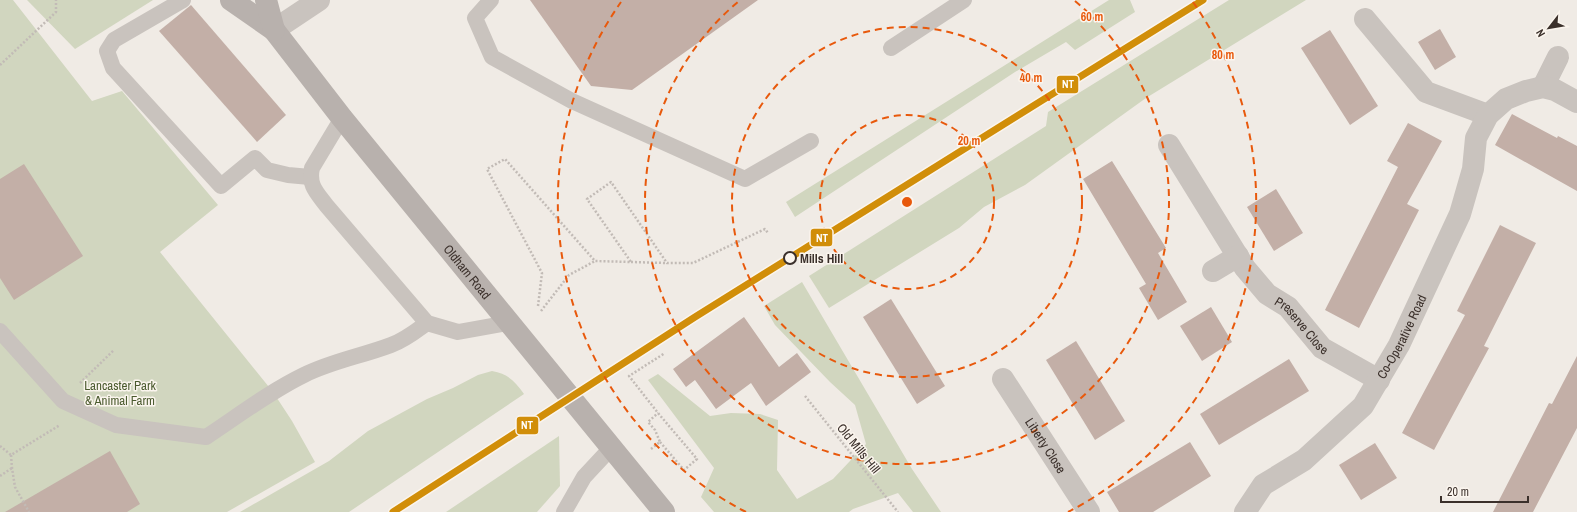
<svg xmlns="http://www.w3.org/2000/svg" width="1577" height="512" font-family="'Archivo Narrow',sans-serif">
	<rect width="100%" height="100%" fill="#f0ebe5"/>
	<g fill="#d1d6bf">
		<polygon points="0,0 13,0 92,101 122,91 218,205 160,252 273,392 292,421 315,462 227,512 0,512"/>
		<polygon points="27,0 153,0 75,49"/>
		<polygon points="1109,0 1130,0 1135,12 1075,50 1066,42 1015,72 795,217 786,202"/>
		<polygon points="1229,0 1306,0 1146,98 1025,185 984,207 959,228 829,308 809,276 1046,126 1048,112"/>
		<polygon points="802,282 912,469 941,512 913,512 898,493 853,509 849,512 714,512 701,497 714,468 648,380 658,374 710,416 731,413 760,414 778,420 777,470 797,499 833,479 866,444 855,405 830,382 775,325 764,306"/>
		<path d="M492,371C508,374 515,381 524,394L349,512H240L329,461L368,431L427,399L453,388L478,375Z"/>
		<polygon points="559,436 560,486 537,512 446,512"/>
	</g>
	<g fill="#c3afa7">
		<polygon points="530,0 758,0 632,90 591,86"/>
		<polygon points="191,5 286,115 257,142 159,31"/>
		<polygon points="1440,29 1456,57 1435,70 1418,42"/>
		<polygon points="1330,30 1378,106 1350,125 1301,48"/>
		<polygon points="1512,114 1557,138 1558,136 1577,146 1577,191 1495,145"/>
		<polygon points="1408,123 1442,141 1407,204 1419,210 1359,328 1325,310 1398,167 1387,161"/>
		<polygon points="1112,161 1166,248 1158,253 1187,302 1158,320 1139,288 1146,284 1083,179"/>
		<polygon points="24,164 83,256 14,300 0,278 0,179"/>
		<polygon points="1276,189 1303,233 1274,251 1247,207"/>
		<polygon points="1500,225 1536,243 1484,346 1489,348 1434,450 1402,433 1465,315 1457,311"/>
		<polygon points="891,299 945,386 917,404 863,317"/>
		<polygon points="1211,307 1232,342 1202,361 1180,326"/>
		<polygon points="744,317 779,367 797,353 811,372 766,406 751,383 716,409 695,380 686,387 673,369"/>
		<polygon points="1076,341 1125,421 1095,440 1046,360"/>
		<polygon points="1577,356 1577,428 1533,512 1493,512 1549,403 1552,404"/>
		<polygon points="1289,359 1309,391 1219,445 1200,414"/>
		<polygon points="1190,442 1211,476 1153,512 1119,512 1107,492"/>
		<polygon points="1375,443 1397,478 1361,500 1339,465"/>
		<polygon points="110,451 140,504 127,512 5,512"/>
	</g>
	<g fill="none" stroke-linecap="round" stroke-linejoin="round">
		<g stroke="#c2bbb6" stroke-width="2.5" stroke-dasharray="2 2" stroke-linecap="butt">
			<polyline points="0,65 56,12 56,0"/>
			<polyline points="631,262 667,263"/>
			<polyline points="538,306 542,273 487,169 505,159 595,261 631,262 587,199 611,182 667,263 693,263 765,229 768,233"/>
			<polyline points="541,311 569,275 595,261"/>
			<polyline points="80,383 114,350"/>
			<polyline points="805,396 898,512"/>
			<polyline points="660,442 684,470 697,459 658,413 629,376 665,353"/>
			<polyline points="0,446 11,455 60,425"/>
			<polyline points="651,449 660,442 655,430 648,422 658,413"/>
			<polyline points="11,455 12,468 15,487 29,512"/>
			<polyline points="0,476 12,468"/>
		</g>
		<g stroke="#c9c3be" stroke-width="16">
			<polyline points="183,0 114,40 107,51 113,68 221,186 255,158 267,170 288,175 310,177"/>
			<polyline points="491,0 475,18 492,57 572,101 745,179 811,141"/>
			<polyline points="891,48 964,0"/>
			<path d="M342,118L312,168C308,185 317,193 326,205L427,323L458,332L508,323"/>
			<path d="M0,331L63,401L116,425L206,437C238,416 269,392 304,375C332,361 362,356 391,345C405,340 416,331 427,323"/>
			<polyline points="564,512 584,477 611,448"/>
		</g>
		<g stroke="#c9c3be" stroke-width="22">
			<polyline points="1365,19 1426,92 1488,115"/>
			<polyline points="1543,87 1558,57"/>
			<path id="s1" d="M1169,145L1245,268L1267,294L1288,307L1322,348L1379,380"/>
			<polyline points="1213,271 1238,256"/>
			<path id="s2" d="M1003,379L1089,512"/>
			<path id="s3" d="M1245,512L1263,485L1304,460L1363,406L1399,345L1460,214L1473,169L1476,138L1488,115L1506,99L1526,91L1543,87L1555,90L1577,102"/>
		</g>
		<polyline stroke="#c9c3be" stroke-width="22" points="274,30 319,0"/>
		<g stroke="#b8b1ad" stroke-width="22">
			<path id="s4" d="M231,0L274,30L342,118L664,512"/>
			<polyline points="266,0 274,30"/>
		</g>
		<defs>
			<polyline id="rail-1" points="393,512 695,317 1203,0"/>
		</defs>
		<use href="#rail-1" stroke="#fbf5ee" stroke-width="10"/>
		<use href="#rail-1" stroke="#d18e09" stroke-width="7"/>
	</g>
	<g fill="none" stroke="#e8590c" stroke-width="2" stroke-dasharray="7 5">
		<circle cx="907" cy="202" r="87"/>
		<circle cx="907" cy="202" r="175"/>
		<path d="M1075 1A262 262 0 1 1 739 1"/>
		<path d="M746 512A349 349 0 0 1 621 2M1193 2A349 349 0 0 1 1068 512"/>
	</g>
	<circle fill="#fbf5ee" stroke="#3b302b" stroke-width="2" cx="790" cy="258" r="6"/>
	<g text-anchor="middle" stroke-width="3" stroke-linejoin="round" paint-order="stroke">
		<g font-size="13" font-weight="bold" fill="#3b302b" stroke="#fbf5ee" text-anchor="start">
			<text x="800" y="263">Mills Hill</text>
		</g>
		<g font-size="13" fill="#3b302b" stroke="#fbf5ee">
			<text dy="5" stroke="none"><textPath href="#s4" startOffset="362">Oldham Road</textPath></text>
			<text dy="5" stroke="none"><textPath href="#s1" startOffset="226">Preserve Close</textPath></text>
			<text dy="5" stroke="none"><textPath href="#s3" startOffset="240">Co-Operative Road</textPath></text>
			<text dy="5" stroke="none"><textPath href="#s2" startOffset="79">Liberty Close</textPath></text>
			<text transform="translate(859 448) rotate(51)" y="5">Old Mills Hill</text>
		</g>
		<g font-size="13" fill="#4a5a2e" stroke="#fbf5ee">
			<text x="120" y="390">Lancaster Park<tspan x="120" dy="15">&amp; Animal Farm</tspan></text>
		</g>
	</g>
	<circle cx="907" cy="202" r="6" fill="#e8590c" stroke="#fbf5ee" stroke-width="2"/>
	<g font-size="12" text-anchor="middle" font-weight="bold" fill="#e8590c" stroke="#fbf5ee" stroke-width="3" stroke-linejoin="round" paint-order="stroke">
		<text x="1092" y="21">60 m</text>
		<text x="1223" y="59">80 m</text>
		<text x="1031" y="82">40 m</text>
		<text x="969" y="145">20 m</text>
	</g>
	<g stroke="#fbf5ee" stroke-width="1.5">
		<rect x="1056" y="75" width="23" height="19" rx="4" fill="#d18e09"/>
		<rect x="810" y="228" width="23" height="19" rx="4" fill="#d18e09"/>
		<rect x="516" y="416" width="23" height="19" rx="4" fill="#d18e09"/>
	</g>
	<g font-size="11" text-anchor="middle" font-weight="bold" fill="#fff">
		<text x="1068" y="88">NT</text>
		<text x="822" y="242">NT</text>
		<text x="527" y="429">NT</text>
	</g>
	<g transform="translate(1549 28) rotate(239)" stroke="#fbf5ee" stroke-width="3" paint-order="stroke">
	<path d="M0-3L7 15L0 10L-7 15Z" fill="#3b302b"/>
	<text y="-6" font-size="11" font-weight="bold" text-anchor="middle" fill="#3b302b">N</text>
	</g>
	<path d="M1441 496v6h87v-6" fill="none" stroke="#3b302b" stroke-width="2"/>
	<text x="1447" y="496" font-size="12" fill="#3b302b" stroke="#fbf5ee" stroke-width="3" paint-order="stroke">20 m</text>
</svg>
